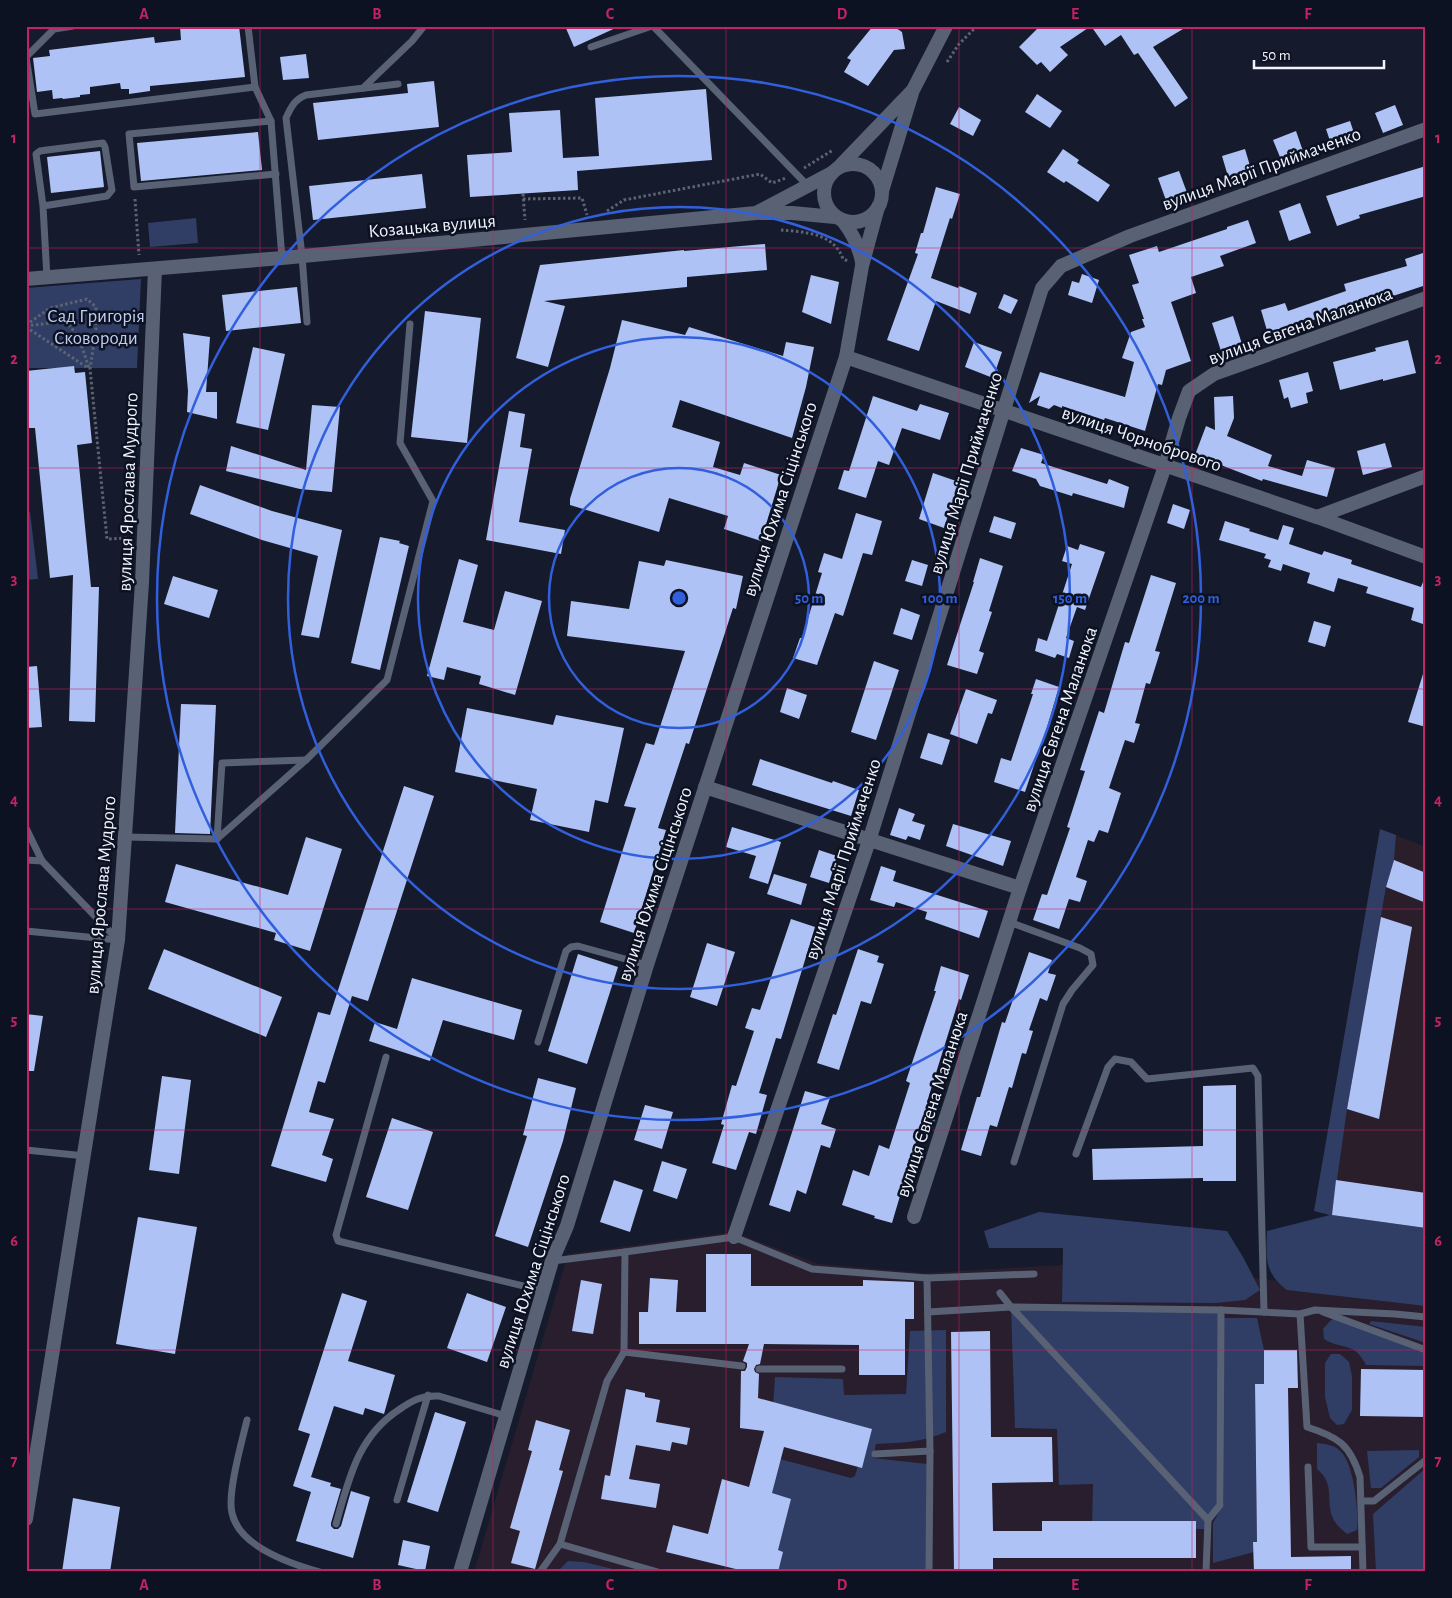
<svg xmlns="http://www.w3.org/2000/svg" width="1452" height="1598" font-family="'Alegreya Sans',sans-serif">
	<rect width="100%" height="100%" fill="#151b2c"/>
	<polygon fill="#2a1e2b" points="1380,829 1426,847 1426,1228 1314,1211"/>
	<polygon fill="#281e2d" points="733,1232 819,1264 926,1273 1130,1261 1426,1301 1426,1572 474,1572 568,1254"/>
	<g fill="#303d65">
		<polygon points="196,218 198,243 150,247 148,223"/>
		<polygon points="141,279 137,368 26,368 26,288"/>
		<polygon points="26,512 30,512 38,579 26,580"/>
		<path d="M1380,829L1396,835L1394,860L1386,887L1347,1109L1332,1215L1426,1228V1306L1287,1290C1264,1273 1266,1257 1267,1231L1330,1215L1314,1211Z"/>
		<polygon points="1039,1212 1227,1231 1243,1257 1260,1290 1245,1300 1216,1303 1062,1302 1063,1248 989,1248 984,1231"/>
		<polygon points="1011,1307 1221,1310 1220,1505 1207,1529 1092,1528 1093,1484 1059,1485 1057,1429 1015,1428"/>
		<path d="M1336,1317L1426,1350V1366L1366,1365C1353,1340 1343,1351 1324,1339L1323,1329L1330,1321Z"/>
		<polygon points="1223,1318 1257,1318 1264,1350 1264,1384 1255,1385 1257,1542 1253,1542 1254,1552 1213,1563 1213,1523 1224,1503"/>
		<polygon points="1371,1321 1426,1327 1426,1343 1369,1324"/>
		<path d="M946,1330V1432C923,1442 901,1443 876,1444L873,1458L927,1464L926,1572H767L766,1497L776,1458L851,1478L855,1476L866,1437L773,1407L775,1377L843,1379L844,1395L906,1394L910,1331Z"/>
		<polygon points="1331,1354 1340,1354 1349,1362 1352,1376 1352,1410 1344,1424 1337,1425 1330,1418 1325,1397 1325,1363"/>
		<path d="M1317,1443C1326,1444 1336,1445 1342,1453C1354,1466 1359,1512 1357,1530L1347,1534C1340,1528 1335,1524 1332,1516C1326,1498 1335,1484 1317,1469Z"/>
		<polygon points="1419,1450 1419,1457 1381,1488 1371,1488 1367,1451"/>
		<polygon points="1426,1468 1426,1572 1376,1572 1373,1514"/>
		<polygon points="568,1561 584,1562 625,1572 557,1572"/>
	</g>
	<g fill="#aec2f6">
		<polygon points="180,26 239,26 245,77 150,86 150,91 129,94 129,89 121,89 120,83 90,87 90,94 80,95 80,97 63,99 62,98 53,99 52,90 37,92 33,58 50,56 49,50 154,37 155,43 181,40"/>
		<polygon points="565,26 620,26 574,47"/>
		<polygon points="873,26 893,26 902,32 905,49 894,50 868,86 844,72 851,60 847,58"/>
		<polygon points="1040,26 1091,26 1060,47 1068,55 1050,72 1041,62 1037,65 1019,47"/>
		<polygon points="1091,26 1188,26 1153,47 1188,98 1175,107 1138,53 1134,55 1121,35 1105,46"/>
		<polygon points="306,54 309,78 283,80 280,57"/>
		<polygon points="434,81 439,127 318,140 313,103 408,93 407,84"/>
		<polygon points="706,89 712,160 577,171 578,190 470,197 467,155 512,152 509,113 560,110 563,158 599,156 595,98"/>
		<polygon points="1037,94 1062,111 1050,128 1025,112"/>
		<polygon points="1395,105 1403,125 1383,133 1375,113"/>
		<polygon points="959,107 981,120 973,136 950,124"/>
		<polygon points="1350,121 1357,142 1333,150 1326,129"/>
		<polygon points="1296,131 1304,154 1282,162 1273,140"/>
		<polygon points="258,132 262,170 141,181 137,143"/>
		<polygon points="1063,149 1079,160 1077,163 1110,185 1098,202 1066,181 1064,183 1047,172"/>
		<polygon points="1245,149 1253,176 1230,183 1222,156"/>
		<polygon points="100,151 104,187 51,193 47,157"/>
		<polygon points="1426,166 1426,196 1359,215 1360,218 1337,226 1326,196"/>
		<polygon points="1179,171 1189,198 1168,206 1158,178"/>
		<polygon points="422,174 426,208 313,220 309,186"/>
		<polygon points="936,187 960,194 952,219 950,218 931,278 958,288 959,286 977,293 970,314 936,301 919,351 887,340 918,254 915,253 921,233 923,233"/>
		<polygon points="1300,203 1311,233 1289,241 1279,211"/>
		<polygon points="1248,220 1256,243 1220,256 1224,266 1191,277 1196,293 1171,302 1191,361 1166,370 1162,385 1158,384 1145,431 1105,418 1104,420 1062,406 1062,408 1054,405 1049,409 1037,405 1040,396 1029,403 1040,372 1125,397 1134,362 1122,358 1131,332 1145,327 1142,319 1144,319 1132,285 1139,283 1129,255 1157,246 1159,252 1227,229 1227,227"/>
		<polygon points="765,244 767,270 687,277 687,287 544,301 565,306 548,367 516,358 540,265 684,250 684,251"/>
		<polygon points="1426,252 1426,285 1393,296 1394,298 1352,311 1352,308 1268,334 1261,310 1285,303 1288,311 1346,291 1344,284 1407,266 1405,259"/>
		<polygon points="1082,274 1099,280 1092,303 1068,295 1072,281 1079,283"/>
		<polygon points="811,275 839,282 831,324 802,312"/>
		<polygon points="297,287 301,323 226,331 222,295"/>
		<polygon points="1004,294 1018,300 1011,314 998,308"/>
		<polygon points="425,311 481,318 467,443 411,437"/>
		<polygon points="1233,316 1242,344 1221,351 1212,323"/>
		<polygon points="622,320 685,335 689,327 783,356 786,342 814,347 806,387 792,438 680,400 672,427 720,442 713,467 740,475 744,463 781,475 761,541 724,529 728,516 669,498 659,532 570,505 570,499 610,368"/>
		<polygon points="183,333 210,337 206,392 217,392 217,419 187,412 188,391"/>
		<polygon points="1408,340 1416,373 1383,381 1383,379 1340,390 1333,362 1376,351 1375,348"/>
		<polygon points="974,342 1002,352 993,378 965,367"/>
		<polygon points="253,347 285,354 268,430 236,423"/>
		<polygon points="74,366 75,373 85,372 92,443 77,445 91,587 99,587 95,722 69,721 73,575 50,578 35,428 26,428 26,371"/>
		<polygon points="1308,372 1313,391 1306,393 1308,403 1291,408 1288,397 1284,399 1279,380"/>
		<polygon points="873,396 917,411 920,404 949,413 940,440 902,428 889,465 878,461 866,498 838,489 844,470 849,471"/>
		<polygon points="1233,396 1234,418 1227,436 1272,455 1268,466 1302,476 1307,460 1335,468 1327,497 1263,479 1262,481 1195,455 1206,426 1215,430 1214,397"/>
		<polygon points="312,405 340,407 332,492 300,489 226,471 231,446 306,470"/>
		<polygon points="509,411 525,414 520,447 532,449 519,522 565,530 561,554 486,540"/>
		<polygon points="1385,443 1392,467 1363,475 1357,451"/>
		<polygon points="1021,448 1044,455 1041,463 1107,484 1109,479 1129,487 1124,508 1073,493 1072,496 1040,486 1036,479 1012,471"/>
		<polygon points="933,473 959,482 944,528 919,519"/>
		<polygon points="200,485 272,511 342,530 319,638 301,635 318,556 262,540 190,514"/>
		<polygon points="1173,504 1190,510 1184,529 1167,523"/>
		<polygon points="856,513 882,521 872,555 863,553 843,616 835,613 817,665 793,658 800,638 802,638 822,573 818,572 824,553 842,559"/>
		<polygon points="994,516 1016,523 1011,539 989,532"/>
		<polygon points="1225,521 1250,529 1249,531 1278,540 1283,525 1294,528 1289,544 1322,555 1324,551 1352,560 1351,564 1421,587 1423,582 1426,583 1426,625 1411,620 1414,608 1366,593 1368,587 1338,578 1334,592 1307,583 1310,573 1283,564 1281,571 1268,567 1271,560 1264,558 1266,554 1219,540"/>
		<polygon points="380,537 400,541 399,543 409,546 380,670 351,663"/>
		<polygon points="1080,544 1105,552 1085,610 1077,607 1066,638 1074,641 1069,658 1057,654 1055,658 1035,651 1038,638 1047,641 1072,564 1062,561 1067,546 1078,550"/>
		<polygon points="980,558 1003,566 989,611 992,612 979,651 984,653 977,674 947,665 974,582 973,582"/>
		<polygon points="459,559 478,565 463,622 494,630 505,591 542,601 515,695 479,684 481,676 447,667 444,680 427,676"/>
		<polygon points="666,560 743,576 736,609 733,608 689,744 686,743 658,828 666,830 634,933 600,922 636,808 624,806 646,743 654,745 685,651 567,636 571,601 629,609 639,561 664,566"/>
		<polygon points="912,560 928,565 922,586 905,581"/>
		<polygon points="1151,575 1176,583 1155,651 1160,652 1150,684 1146,683 1135,723 1140,724 1134,743 1125,740 1109,788 1121,793 1108,833 1099,830 1094,842 1088,840 1076,877 1087,881 1080,902 1069,899 1059,929 1033,920 1042,894 1047,895 1070,828 1067,827 1085,771 1080,770 1099,711 1104,713 1125,642 1129,643"/>
		<polygon points="173,576 218,590 209,618 164,604"/>
		<polygon points="901,608 920,615 912,640 893,634"/>
		<polygon points="1314,621 1331,626 1325,647 1308,642"/>
		<polygon points="874,661 899,670 876,740 851,732"/>
		<polygon points="37,666 42,727 26,728 26,667"/>
		<polygon points="1423,674 1426,674 1426,727 1408,722"/>
		<polygon points="1036,679 1059,687 1042,744 1041,744 1025,792 994,782 1001,758 1011,761 1033,694 1031,694"/>
		<polygon points="787,688 807,695 799,719 780,712"/>
		<polygon points="966,689 997,700 992,714 988,713 977,744 950,734"/>
		<polygon points="181,704 216,705 210,834 175,833"/>
		<polygon points="467,708 553,725 556,715 624,728 608,803 595,800 589,832 530,820 537,789 455,772"/>
		<polygon points="928,733 950,740 942,765 920,758"/>
		<polygon points="760,759 832,783 833,781 859,790 851,816 752,785"/>
		<polygon points="404,786 434,796 368,1001 352,996 325,1083 318,1081 309,1112 334,1119 322,1155 333,1159 326,1182 271,1166 318,1012 330,1015"/>
		<polygon points="899,808 915,814 912,821 925,825 920,840 908,836 906,840 890,835"/>
		<polygon points="953,824 1011,841 1003,866 946,846"/>
		<polygon points="732,827 781,842 768,884 749,878 756,856 726,847"/>
		<polygon points="306,837 342,849 310,951 274,940 276,933 165,902 176,864 288,895"/>
		<polygon points="819,850 837,856 829,883 810,877"/>
		<polygon points="1394,860 1426,873 1426,903 1386,887"/>
		<polygon points="881,866 896,871 893,881 988,911 979,938 925,919 927,912 896,902 894,907 870,900"/>
		<polygon points="774,874 807,884 801,905 767,894"/>
		<polygon points="1381,917 1412,927 1379,1119 1347,1109"/>
		<polygon points="791,919 815,927 781,1039 776,1038 759,1093 767,1095 756,1134 749,1132 736,1170 712,1163 724,1125 721,1124 732,1085 736,1086 754,1031 745,1028 752,1008 760,1010"/>
		<polygon points="707,943 735,952 717,1006 690,997"/>
		<polygon points="164,949 282,997 266,1037 148,989"/>
		<polygon points="858,949 879,956 877,962 884,964 871,1004 861,1001 839,1070 817,1063 833,1014 836,1015"/>
		<polygon points="1029,952 1052,960 1048,973 1056,975 1047,1001 1040,998 1029,1030 1033,1031 1026,1054 1022,1053 1012,1088 1009,1087 997,1127 990,1125 981,1156 961,1150 977,1097 980,1097 1002,1022 1005,1023"/>
		<polygon points="578,954 618,967 587,1064 548,1051"/>
		<polygon points="941,966 969,975 961,1000 959,999 927,1102 939,1106 931,1132 920,1128 892,1223 874,1218 875,1216 842,1205 853,1170 869,1176 879,1145 889,1149 910,1083 906,1081 936,991 934,991"/>
		<polygon points="412,978 522,1010 514,1040 443,1020 430,1061 369,1041 375,1022 397,1029"/>
		<polygon points="26,1014 43,1016 34,1071 26,1071"/>
		<polygon points="162,1076 191,1080 179,1174 149,1170"/>
		<polygon points="538,1078 576,1088 563,1141 528,1247 495,1236 527,1136 523,1135"/>
		<polygon points="1236,1085 1236,1181 1203,1181 1203,1178 1093,1180 1092,1149 1203,1146 1203,1086"/>
		<polygon points="805,1091 830,1098 821,1124 836,1129 830,1148 821,1145 806,1194 797,1190 790,1212 769,1205"/>
		<polygon points="645,1105 673,1112 662,1149 634,1140"/>
		<polygon points="392,1118 433,1132 408,1210 366,1197"/>
		<polygon points="662,1161 687,1169 677,1199 653,1191"/>
		<polygon points="614,1180 643,1190 630,1232 600,1222"/>
		<polygon points="1336,1180 1426,1193 1426,1228 1332,1215"/>
		<polygon points="138,1217 197,1227 175,1354 116,1344"/>
		<polygon points="706,1254 751,1254 751,1286 863,1286 863,1280 914,1282 914,1319 905,1319 905,1375 859,1375 859,1345 764,1344 760,1364 756,1365 754,1369 755,1372 759,1374 758,1398 872,1429 862,1468 784,1447 772,1493 791,1499 778,1550 783,1552 778,1572 748,1572 666,1552 673,1525 708,1534 722,1479 749,1487 764,1431 740,1428 741,1371 745,1371 747,1367 747,1363 743,1361 749,1344 639,1344 639,1312 648,1312 650,1278 678,1280 676,1312 706,1312"/>
		<polygon points="581,1280 602,1284 593,1334 572,1331"/>
		<polygon points="342,1293 367,1301 348,1361 395,1375 384,1414 365,1408 363,1415 334,1406 311,1477 331,1483 330,1486 341,1489 331,1523 331,1526 334,1529 338,1529 341,1526 351,1491 370,1497 353,1558 296,1541 311,1492 293,1486 310,1434 298,1430"/>
		<polygon points="467,1293 506,1307 487,1362 447,1348"/>
		<polygon points="990,1331 991,1437 1052,1437 1053,1482 992,1483 993,1531 1042,1531 1042,1521 1196,1521 1196,1558 993,1558 993,1572 954,1572 951,1332"/>
		<polygon points="1264,1350 1297,1350 1298,1388 1288,1388 1291,1557 1351,1556 1351,1572 1254,1572 1253,1542 1257,1542 1255,1384 1264,1384"/>
		<polygon points="1361,1369 1426,1370 1426,1417 1360,1416"/>
		<polygon points="626,1389 645,1393 645,1397 660,1400 656,1422 690,1428 687,1445 672,1442 670,1451 636,1445 629,1479 660,1484 656,1508 601,1499 605,1475 610,1476"/>
		<polygon points="435,1412 466,1422 438,1512 407,1502"/>
		<polygon points="536,1420 570,1430 559,1470 563,1471 535,1569 511,1563 520,1531 510,1528 532,1451 528,1450"/>
		<polygon points="73,1498 120,1507 110,1572 62,1572"/>
		<polygon points="403,1540 430,1546 425,1571 398,1565"/>
	</g>
	<g fill="none" stroke-linecap="round" stroke-linejoin="round">
		<g stroke="#5e6372" stroke-width="3" stroke-dasharray="2.5 2.5" stroke-linecap="butt">
			<polyline points="947,62 959,44 977,26"/>
			<polyline points="804,168 833,150"/>
			<polyline points="523,194 525,220"/>
			<polyline points="135,199 139,255"/>
			<polyline points="523,199 582,198 587,215"/>
			<polyline points="607,211 624,200 760,174 772,183 786,178"/>
			<path d="M781,230C805,232 834,233 843,259L848,261"/>
			<polyline points="26,325 50,308 87,299 96,307 96,329 90,369 107,539 129,538"/>
			<polyline points="26,326 66,321 79,338 89,368"/>
			<polyline points="26,327 88,368"/>
		</g>
		<g stroke="#596175" stroke-width="7">
			<polyline points="248,26 255,87 271,121 282,258"/>
			<polyline points="653,26 808,186"/>
			<polyline points="591,47 652,26"/>
			<polyline points="26,57 35,114 255,87"/>
			<polyline points="26,57 54,29 73,26"/>
			<polyline points="363,88 412,41 424,26"/>
			<polyline points="271,121 129,134 134,187 276,174"/>
			<polyline points="43,206 36,154 40,151 47,150 103,143 105,147 112,190 107,196 43,206 47,278"/>
			<path d="M307,322L302,256L286,118C291,107 294,100 306,95L398,84"/>
			<polyline points="26,828 42,861 118,940"/>
			<polyline points="126,837 217,839 306,760 387,680 433,501 400,443 410,324"/>
			<polyline points="217,839 222,763 306,760"/>
			<polyline points="26,860 42,861"/>
			<polyline points="1009,922 1080,948 1091,954 1093,965 1072,990 1063,1004 1014,1162"/>
			<polyline points="26,931 118,940"/>
			<polyline points="538,1042 566,951 571,947 578,946 647,965"/>
			<polyline points="386,1057 336,1235 338,1241 544,1291"/>
			<polyline points="26,1150 85,1156"/>
			<polyline points="1076,1154 1108,1067 1115,1059 1131,1062 1147,1079 1253,1068 1258,1076 1264,1312"/>
			<polyline points="625,1252 734,1237 812,1269 927,1278 1034,1274"/>
			<polyline points="927,1278 930,1451 929,1572"/>
			<polyline points="1000,1293 1011,1307"/>
			<polyline points="928,1312 1011,1307"/>
			<polyline points="1323,1312 1426,1350"/>
			<path d="M1300,1314L1307,1427C1338,1437 1350,1444 1360,1477L1363,1572"/>
			<polyline points="624,1352 742,1366"/>
			<polyline points="759,1369 842,1369"/>
			<path d="M247,1420C242,1441 227,1494 232,1513C239,1547 291,1564 320,1572"/>
			<polyline points="875,1454 930,1451"/>
			<polyline points="1308,1467 1311,1547 1362,1547"/>
			<polyline points="397,1500 428,1395"/>
			<polyline points="1361,1501 1374,1501 1426,1460"/>
			<polyline points="1208,1520 1220,1505 1221,1310"/>
			<path d="M336,1524C349,1478 358,1436 400,1409C413,1400 423,1395 439,1396L506,1416"/>
			<polyline points="560,1544 658,1572"/>
			<polyline points="540,1572 560,1544 607,1381 624,1352 625,1252 552,1261"/>
			<polyline points="1206,1572 1208,1520 1011,1307 1221,1310 1300,1314 1315,1310 1395,1314 1426,1317"/>
		</g>
		<g stroke="#596175" stroke-width="14">
			<circle cx="853" cy="193" r="29"/>
			<polyline points="839,167 913,90 946,26"/>
			<polyline points="882,191 912,93"/>
			<polyline points="760,213 792,213 835,217"/>
			<path d="M843,221C853,234 859,246 862,262"/>
			<polyline points="26,279 282,258 756,213 832,173"/>
			<polyline points="846,357 1317,517 1426,557"/>
			<polyline points="1317,517 1426,476"/>
			<polyline points="705,787 1020,888"/>
			<polyline points="914,1217 1020,888 1165,466 1179,418 1189,391 1214,374 1426,298"/>
			<polyline points="734,1237 869,841 1042,288 1061,266 1130,236 1426,129"/>
			<polyline points="26,1519 118,940 142,583 155,269"/>
			<polyline points="460,1572 552,1261 567,1226 647,965 846,357 862,266 878,207"/>
		</g>
	</g>
	<path fill="none" stroke="#c42363" stroke-width="1" stroke-opacity="0.55" d="M260,26V1572M493,26V1572M726,26V1572M959,26V1572M1192,26V1572M26,248H1426M26,468H1426M26,689H1426M26,909H1426M26,1130H1426M26,1350H1426"/>
	<g fill="none" stroke="#325fdc" stroke-width="2.5">
		<circle cx="679" cy="598" r="130"/>
		<circle cx="679" cy="598" r="261"/>
		<circle cx="679" cy="598" r="391"/>
		<circle cx="679" cy="598" r="522"/>
	</g>
	<g text-anchor="middle" stroke-width="5" stroke-linejoin="round" paint-order="stroke">
		<g font-size="19" fill="#f0f4fe" stroke="#0c1222">
			<text transform="translate(1261 168) rotate(-20)" y="7">вулиця Марії Приймаченко</text>
			<text transform="translate(432 225) rotate(-5)" y="7">Козацька вулиця</text>
			<text transform="translate(1300 325) rotate(-20)" y="7">вулиця Євгена Маланюка</text>
			<text transform="translate(1142 438) rotate(19)" y="7">вулиця Чорнобрового</text>
			<text transform="translate(965 473) rotate(-73)" y="7">вулиця Марії Приймаченко</text>
			<text transform="translate(127 492) rotate(-88)" y="7">вулиця Ярослава Мудрого</text>
			<text transform="translate(779 499) rotate(-72)" y="7">вулиця Юхима Сіцінського</text>
			<text transform="translate(1059 719) rotate(-71)" y="7">вулиця Євгена Маланюка</text>
			<text transform="translate(842 859) rotate(-72)" y="7">вулиця Марії Приймаченко</text>
			<text transform="translate(654 884) rotate(-72)" y="7">вулиця Юхима Сіцінського</text>
			<text transform="translate(100 895) rotate(-85)" y="7">вулиця Ярослава Мудрого</text>
			<text transform="translate(931 1104) rotate(-72)" y="7">вулиця Євгена Маланюка</text>
			<text transform="translate(532 1271) rotate(-72)" y="7">вулиця Юхима Сіцінського</text>
		</g>
		<g font-size="19" fill="#c0cdf0" stroke="#0c1222">
			<text x="96" y="322">Сад Григорія<tspan x="96" dy="22">Сковороди</tspan></text>
		</g>
	</g>
	<circle cx="679" cy="598" r="8" fill="#325fdc" stroke="#0c1222" stroke-width="2.5"/>
	<g font-size="15" text-anchor="middle" font-weight="bold" fill="#325fdc" stroke="#0c1222" stroke-width="5" stroke-linejoin="round" paint-order="stroke">
		<text x="809" y="603">50 m</text>
		<text x="940" y="603">100 m</text>
		<text x="1070" y="603">150 m</text>
		<text x="1201" y="603">200 m</text>
	</g>
	<rect width="1452" height="1598" fill="none" stroke="#0c1222" stroke-width="55"/>
	<path d="M1254 60v8h130v-8" fill="none" stroke="#f0f4fe" stroke-width="2.5"/>
	<text x="1262" y="60" font-size="15" fill="#f0f4fe" stroke="#0c1222" stroke-width="4" paint-order="stroke">50 m</text>
	<rect x="28" y="28" width="1396" height="1542" fill="none" stroke="#c42363" stroke-width="2"/>
	<g font-size="16" text-anchor="middle" font-weight="bold" fill="#c42363">
		<text x="144" y="19">A</text>
		<text x="377" y="19">B</text>
		<text x="610" y="19">C</text>
		<text x="842" y="19">D</text>
		<text x="1075" y="19">E</text>
		<text x="1308" y="19">F</text>
		<text x="14" y="143">1</text>
		<text x="1438" y="143">1</text>
		<text x="14" y="364">2</text>
		<text x="1438" y="364">2</text>
		<text x="14" y="584">3</text>
		<text x="1438" y="584">3</text>
		<text x="14" y="805">4</text>
		<text x="1438" y="805">4</text>
		<text x="14" y="1025">5</text>
		<text x="1438" y="1025">5</text>
		<text x="14" y="1246">6</text>
		<text x="1438" y="1246">6</text>
		<text x="14" y="1466">7</text>
		<text x="1438" y="1466">7</text>
		<text x="144" y="1590">A</text>
		<text x="377" y="1590">B</text>
		<text x="610" y="1590">C</text>
		<text x="842" y="1590">D</text>
		<text x="1075" y="1590">E</text>
		<text x="1308" y="1590">F</text>
	</g>
</svg>
